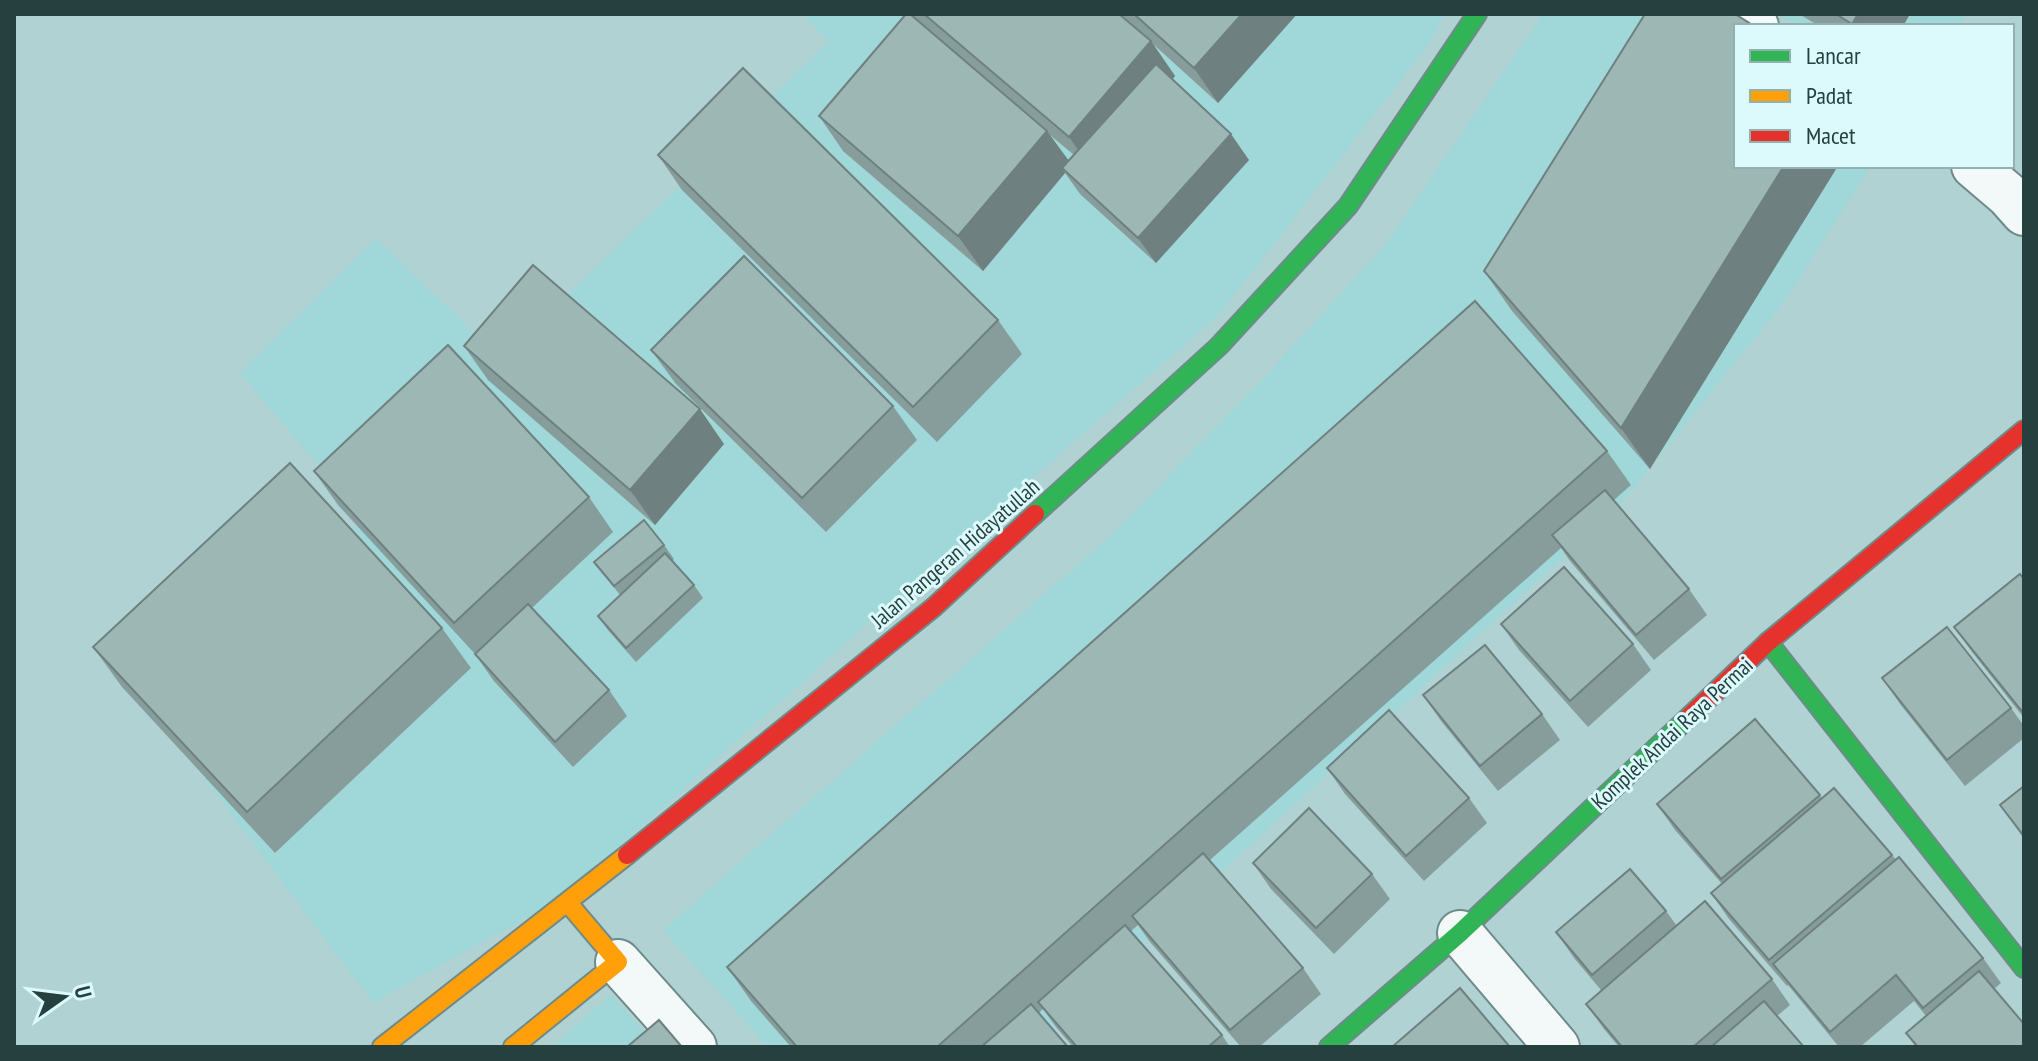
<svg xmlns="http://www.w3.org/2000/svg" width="2038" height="1061" font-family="'PT Sans Narrow',sans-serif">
	<rect width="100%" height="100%" fill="#b0d2d3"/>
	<g fill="#a0d7d8">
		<polygon points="802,14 1445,14 1427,46 1220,314 888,605 563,897 373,1003 143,697 364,519 240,373 376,238 501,359 829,41"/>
		<polygon points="1543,14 1636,14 1736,63 1736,166 1871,166 1787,298 1619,506 1031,1047 767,1047 663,930 1109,537 1269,372 1385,245"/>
		<polygon points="1780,14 1967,14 1959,26 1798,26"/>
		<polygon points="611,995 659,1047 552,1047"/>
	</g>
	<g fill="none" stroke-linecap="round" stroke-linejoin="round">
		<defs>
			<g id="street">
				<polyline points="1735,14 1756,26"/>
				<polyline points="1974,166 2008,195 2024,213"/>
				<polyline points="1460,933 1557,1047"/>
				<polyline points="618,962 694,1047"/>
			</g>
			<g id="fast">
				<polyline points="1035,514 1219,346 1348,206 1477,14"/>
				<polyline points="1768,642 2024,968"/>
				<polyline points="1329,1047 1460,933 1690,716"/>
			</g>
			<g id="slow">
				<polyline points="382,1047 627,855"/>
				<polyline points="513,1047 618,962 568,903"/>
			</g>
			<g id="jam">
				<polyline points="1690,716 1768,642 2024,430"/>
				<polyline points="627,855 934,607 1035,514"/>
			</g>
		</defs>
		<use href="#street" stroke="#6f8a8b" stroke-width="48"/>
		<use href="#fast" stroke="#6f8a8b" stroke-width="22"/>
		<use href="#slow" stroke="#6f8a8b" stroke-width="22"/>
		<use href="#jam" stroke="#6f8a8b" stroke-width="22"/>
		<use href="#street" stroke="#f3f8f8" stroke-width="44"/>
		<use href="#fast" stroke="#30b455" stroke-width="18"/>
		<use href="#slow" stroke="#ff9f0a" stroke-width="18"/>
		<use href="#jam" stroke="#e5322d" stroke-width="18"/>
	</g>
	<g fill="#879d9c" fill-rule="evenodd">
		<path d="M906,14H1119L1134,26L1120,14H1297L1218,103L1153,44L1175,76L1172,80L1249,160L1156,263L1080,194L1065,173L983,271L843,151L819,116ZM1050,135L1074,155L1068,161Z"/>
		<polygon points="1799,14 1910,14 1903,26 1819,26"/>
		<polygon points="1754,26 1650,469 1512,311 1484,271"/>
		<polygon points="658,155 998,320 1022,354 937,442 682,190"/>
		<polygon points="464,346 724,444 655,525 488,380"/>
		<polygon points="651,350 893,406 917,440 826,532 676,384"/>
		<polygon points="1607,451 1631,485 1614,500 1689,589 1707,615 1654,660 1570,561 1561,548 1210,860 1303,968 1321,994 1259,1047 1241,1047 1150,942 1138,925 1131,931 1222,1035 1230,1047 1073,1047 1056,1027 1043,1009 1039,1013 1068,1047 791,1047 751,1001 727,967"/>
		<polygon points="314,471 589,497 613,532 532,608 609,690 627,716 573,767 493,680 475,654 338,505"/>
		<polygon points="664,545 674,559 672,561 694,585 703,598 636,662 608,630 598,616 620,595 594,562"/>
		<polygon points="2024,579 2024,718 1972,652 1954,627"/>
		<polygon points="1501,624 1633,644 1651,670 1588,727 1519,650"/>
		<polygon points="442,628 471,668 275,853 122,687 93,647"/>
		<polygon points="1882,678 2011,708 2024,726 2024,738 1965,786 1900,704"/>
		<polygon points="1423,695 1542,714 1560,740 1498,791 1441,721"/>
		<polygon points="1755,719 1822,798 1892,855 1983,958 2001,983 1994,989 2024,1047 1916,1047 1906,1033 1926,1016 1914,1001 1860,1047 1839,1047 1788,985 1787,986 1729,919 1711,893 1722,884 1675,830 1657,804"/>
		<polygon points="1327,768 1469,798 1487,823 1424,881 1345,794"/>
		<polygon points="2024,786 2024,839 2000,805"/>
		<polygon points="1253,863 1372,874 1390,899 1334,954 1271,889"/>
		<polygon points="1666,911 1677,926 1772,979 1790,1005 1777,1016 1804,1047 1619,1047 1604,1029 1586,1004 1601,990 1574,958 1556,932"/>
	</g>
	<g fill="#6e807f">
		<polygon points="1242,14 1297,14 1218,103 1194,68"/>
		<polygon points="1858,14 1910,14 1903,26 1854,26 1852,24"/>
		<polygon points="1151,41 1175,76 1094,172 1069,137"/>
		<polygon points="1047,131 1072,165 1062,168 1065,173 983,271 958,236"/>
		<polygon points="1231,134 1249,160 1156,263 1138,238"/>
		<polygon points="1784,166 1838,166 1650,469 1621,428"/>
		<polygon points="700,409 724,444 655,525 630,490"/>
	</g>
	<g fill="#9db7b5" stroke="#6e807f" stroke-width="2">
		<polygon points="906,14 910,14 1047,131 958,236 819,116"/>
		<polygon points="924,14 1119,14 1151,41 1069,137"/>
		<polygon points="1134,14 1242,14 1194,68"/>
		<polygon points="1645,14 1735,14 1754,26 1736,26 1736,166 1784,166 1621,428 1484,271"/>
		<polygon points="1836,14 1858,14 1852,24"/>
		<polygon points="1156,64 1231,134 1138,238 1062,168"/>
		<polygon points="743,68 998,320 913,407 658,155"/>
		<polygon points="744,256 893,406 802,498 651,350"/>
		<polygon points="533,265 700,409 630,490 464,346"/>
		<polygon points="1475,301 1607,451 937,1047 797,1047 727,967"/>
		<polygon points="448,345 589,497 454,623 314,471"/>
		<polygon points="290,463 442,628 247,812 93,647"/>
		<polygon points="1605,490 1689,589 1636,635 1552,535"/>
		<polygon points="644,520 664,545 614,586 594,562"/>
		<polygon points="665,553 694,585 626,648 598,616"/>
		<polygon points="1564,567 1633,644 1570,701 1501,624"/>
		<polygon points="2020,574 2024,579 2024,714 1954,627"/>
		<polygon points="528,604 609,690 555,742 475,654"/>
		<polygon points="1947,627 2011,708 1947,760 1882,678"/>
		<polygon points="1485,645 1542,714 1480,766 1423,695"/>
		<polygon points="1389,710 1469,798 1406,856 1327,768"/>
		<polygon points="1755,719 1820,795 1721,879 1657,804"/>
		<polygon points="2024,786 2024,836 2000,805"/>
		<polygon points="1834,788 1892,855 1769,960 1711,893"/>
		<polygon points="1309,808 1372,874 1316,928 1253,863"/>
		<polygon points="1203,853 1303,968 1230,1030 1132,916"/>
		<polygon points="1899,857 1983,958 1923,1008 1896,975 1830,1032 1773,964"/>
		<polygon points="1630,869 1666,911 1592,975 1556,932"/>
		<polygon points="1705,901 1772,979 1693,1047 1622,1047 1586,1004"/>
		<polygon points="1125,925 1222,1035 1208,1047 1077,1047 1038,1002"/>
		<polygon points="1979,971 2024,1024 2024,1047 1918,1047 1906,1033"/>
		<polygon points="1460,988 1510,1047 1392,1047"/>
		<polygon points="1764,1001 1804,1047 1711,1047"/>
		<polygon points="1031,1004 1068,1047 981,1047"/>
		<polygon points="659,1020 682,1047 627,1047"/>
	</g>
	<g text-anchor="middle" stroke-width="6" stroke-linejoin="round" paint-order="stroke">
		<g font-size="22" fill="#264040" stroke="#dcfafb">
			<text transform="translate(955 553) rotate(-41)" y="8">Jalan Pangeran Hidayatullah</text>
			<text transform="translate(1672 733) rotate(-43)" y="8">Komplek Andai Raya Permai</text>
		</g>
	</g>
	<rect width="2038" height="1061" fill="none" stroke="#264040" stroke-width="32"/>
	<rect x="1734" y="24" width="280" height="144" fill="#dcfafb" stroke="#93b0b0" stroke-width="2"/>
	<rect x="1750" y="50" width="40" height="12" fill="#30b455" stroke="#93b0b0" stroke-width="2"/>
	<text x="1806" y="64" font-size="24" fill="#264040">Lancar</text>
	<rect x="1750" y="90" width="40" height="12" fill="#ff9f0a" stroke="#93b0b0" stroke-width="2"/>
	<text x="1806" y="104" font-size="24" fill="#264040">Padat</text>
	<rect x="1750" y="130" width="40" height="12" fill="#e5322d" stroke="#93b0b0" stroke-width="2"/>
	<text x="1806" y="144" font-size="24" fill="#264040">Macet</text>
	<g transform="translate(64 997) rotate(76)" stroke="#dcfafb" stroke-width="6" paint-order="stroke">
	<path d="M0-6L14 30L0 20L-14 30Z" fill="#264040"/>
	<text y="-12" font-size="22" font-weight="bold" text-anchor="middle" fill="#264040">U</text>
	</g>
</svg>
